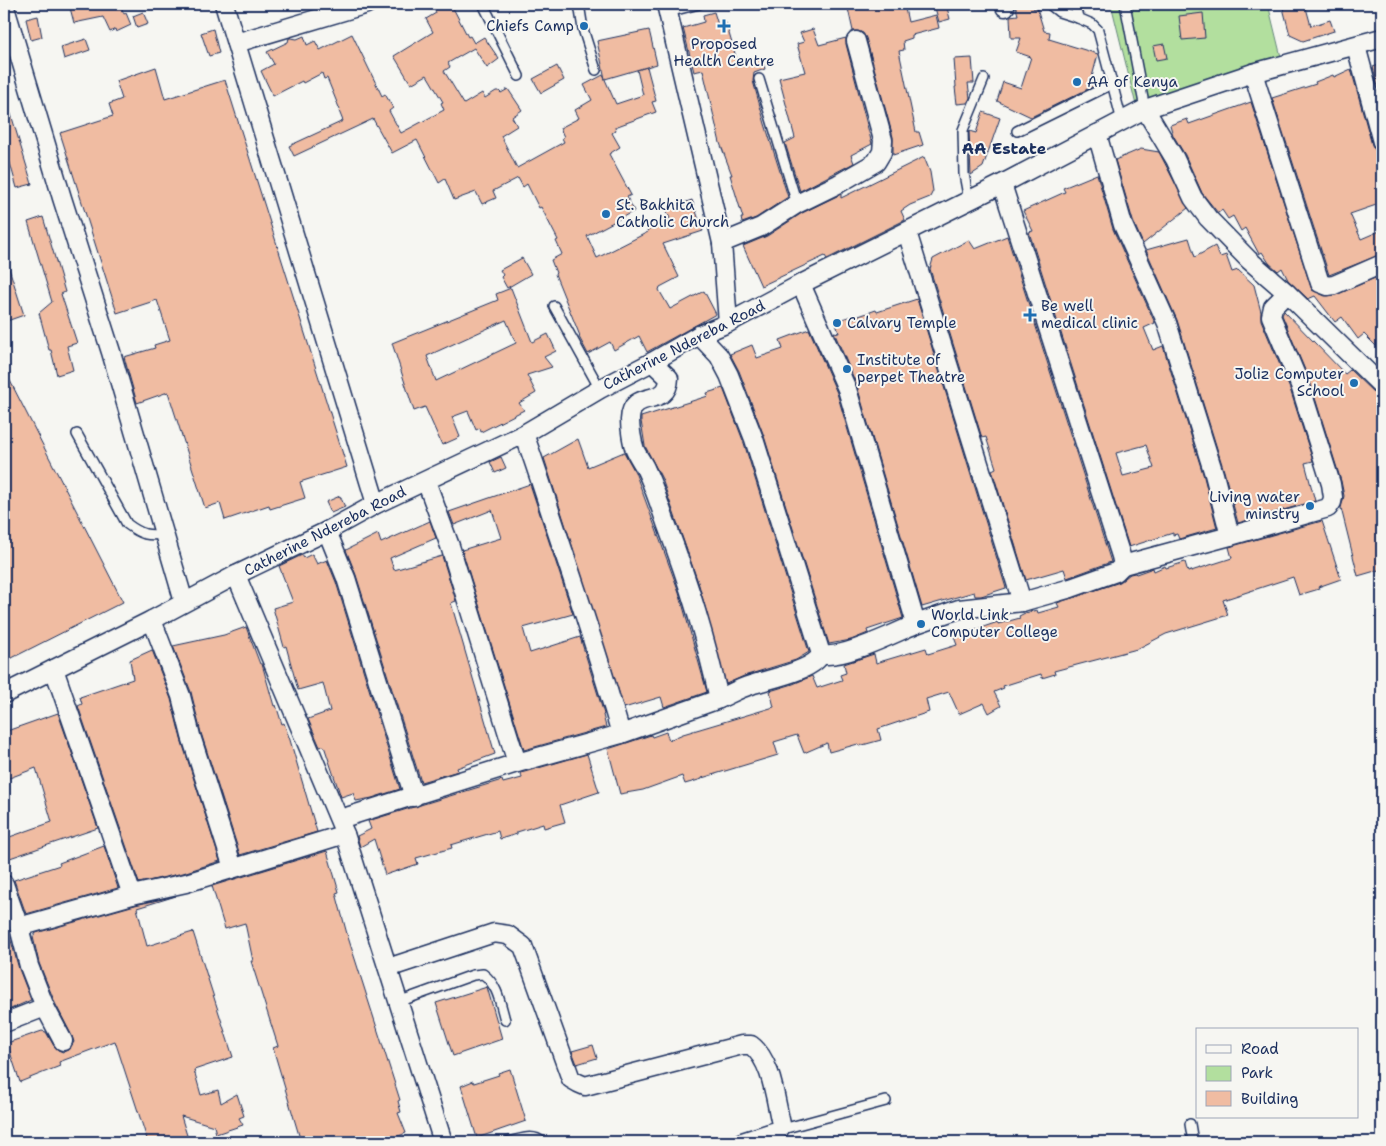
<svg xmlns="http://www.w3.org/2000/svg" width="1386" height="1146" font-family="'Shantell Sans',sans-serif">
	<rect width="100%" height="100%" fill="#f6f6f2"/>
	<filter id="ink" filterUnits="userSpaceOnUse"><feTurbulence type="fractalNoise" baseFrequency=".02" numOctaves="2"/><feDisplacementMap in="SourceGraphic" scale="10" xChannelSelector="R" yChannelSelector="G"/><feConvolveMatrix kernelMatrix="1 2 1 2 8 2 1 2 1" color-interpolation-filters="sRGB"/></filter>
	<g filter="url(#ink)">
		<polygon fill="#b2df9e" stroke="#66877e" points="1111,4 1268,4 1281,57 1136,105"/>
		<g fill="#f0bca2" stroke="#1b2f5e" fill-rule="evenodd">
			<polygon points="69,4 91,4 92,5 120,4 124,14 126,13 131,25 116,32 115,29 110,32 103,17 74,23"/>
			<polygon points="432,4 451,4 468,37 470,36 474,43 484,37 499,59 487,68 474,48 448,63 450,67 444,71 464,104 482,93 485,98 496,91 499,91 501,93 508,89 522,110 512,117 517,126 501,136 517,168 564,142 562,138 564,137 560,128 579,118 575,110 592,100 584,85 603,75 616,104 643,95 637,70 647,67 656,101 652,102 656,112 615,127 616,130 612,133 620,147 609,154 631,195 627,197 634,211 587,236 597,258 648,232 647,230 670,219 666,209 692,200 703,231 663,244 679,277 660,287 659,290 670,309 704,291 716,314 647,352 639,336 614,350 610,342 588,354 579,337 580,336 555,274 556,273 551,260 562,254 556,241 558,240 541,207 539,208 527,184 523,187 518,178 493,191 496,198 482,204 476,192 454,200 445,179 439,183 417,140 392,153 373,119 294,156 289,146 343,121 339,111 340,110 327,78 324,79 322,73 303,83 302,81 273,96 261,71 274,64 267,52 288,42 289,38 291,38 297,39 304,36 307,45 315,41 320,50 352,34 382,96 385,94 393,108 389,111 401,133 444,110 441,103 443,102 427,75 411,84 394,56 433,32 426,19 436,13"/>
			<polygon points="847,4 904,4 908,22 936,15 939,28 912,35 912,38 903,41 904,50 899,51 916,132 919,132 923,145 893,155 893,137 866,38 863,33 858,31 853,31"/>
			<polygon points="934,4 946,4 950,19 939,22"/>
			<polygon points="1015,4 1032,4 1034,9 1037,8 1044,31 1050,32 1049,39 1098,54 1092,77 1098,84 1031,117 997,101 1003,82 1021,88 1031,57 1016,52 1021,38 1011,38 1010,16 1018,15"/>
			<polygon points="1282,4 1305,4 1311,26 1330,20 1334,31 1303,41 1290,35"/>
			<polygon points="143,12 148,24 137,28 133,16"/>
			<polygon points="714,12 718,25 726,23 738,64 762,57 765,69 754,73 753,81 765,124 788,197 756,218 742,223 741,218 743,218 730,175 732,175 720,143 703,70 694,72 683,28 704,22 703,15"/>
			<polygon points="1203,13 1205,38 1182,40 1179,16"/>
			<polygon points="38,16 42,37 31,40 26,19"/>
			<polygon points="213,29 219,53 209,56 201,33"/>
			<polygon points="813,29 819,45 846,38 846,44 872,144 851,155 854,163 800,191 785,143 795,138 779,78 805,72 797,44 804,42 800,33"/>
			<polygon points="649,30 657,64 605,79 597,41"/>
			<polygon points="86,39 90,50 64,59 61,47"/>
			<polygon points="1164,44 1167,58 1156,60 1153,46"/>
			<polygon points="972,58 974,83 968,83 970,98 967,103 957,104 955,87 956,87 954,59"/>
			<polygon points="1382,64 1382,102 1373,67"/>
			<polygon points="557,66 564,80 541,93 533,79"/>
			<polygon points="156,67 165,99 225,80 347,467 300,482 305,498 270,509 269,505 225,520 220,503 205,508 168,392 137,403 124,357 155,348 154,345 170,340 157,300 117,313 60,133 113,116 109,104 122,99 116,81"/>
			<polygon points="1351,69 1372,145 1375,150 1382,152 1382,203 1350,214 1361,239 1382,230 1382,254 1329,275 1272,98 1316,84 1315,82 1333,75 1334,77"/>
			<polygon points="7,101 32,184 17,188 4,142 4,102"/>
			<polygon points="1251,102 1312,290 1325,296 1336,295 1382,275 1382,352 1364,334 1358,339 1342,317 1335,322 1315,296 1308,299 1288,280 1282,268 1278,271 1269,263 1262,252 1259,254 1245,228 1241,231 1233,216 1228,219 1222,210 1218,213 1202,193 1185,155 1173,135 1170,125 1187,119 1189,124"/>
			<polygon points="983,112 1000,118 983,167 971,175 969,131 976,133"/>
			<polygon points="1141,149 1159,152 1188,208 1143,244 1133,221 1115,160"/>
			<polygon points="924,157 930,172 933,191 930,197 910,205 901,211 905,220 827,259 825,256 761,286 743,246 767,236 802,213 841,194 841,198"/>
			<path d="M1097,174L1113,229L1155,323L1144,328L1153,350L1163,346L1204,477L1217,528L1179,539L1177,534L1173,535V533L1129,547L1029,232L1033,231L1023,211L1065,192L1063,188ZM1146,445L1154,468L1123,476L1116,453Z"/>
			<polygon points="43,217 65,292 61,294 77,343 67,346 73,370 57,375 51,350 49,350 39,313 52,302 28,222"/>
			<polygon points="1007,236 1111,562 1067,578 1064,569 1026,580 992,470 996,468 986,437 982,438 930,269 933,259 969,240 975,249"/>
			<polygon points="1189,238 1195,257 1215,246 1220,257 1226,255 1232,272 1238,270 1254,285 1261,312 1261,320 1290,389 1313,461 1305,463 1315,501 1238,523 1224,471 1177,320 1146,250"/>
			<polygon points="522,258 531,274 507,288 501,277 503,275 500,270"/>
			<polygon points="4,259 6,259 24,315 4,322"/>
			<path d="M511,288L532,342L548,334L556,351L544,357L552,367L527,375L536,393L519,403L524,410L481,432L480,428L476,430L468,411L452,417L460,437L442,445L425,407L414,411L392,343L498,300L496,294ZM506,320L516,343L436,381L427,356Z"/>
			<polygon points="917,299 1006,588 981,596 975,596 974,592 922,607 857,386 834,332 839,333 835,321 852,316 853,318 876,310 877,312"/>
			<polygon points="1284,311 1345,374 1350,370 1375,394 1382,396 1382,569 1358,576 1341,508 1344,496 1341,481 1310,382 1282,315"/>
			<polygon points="809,329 837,393 903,618 867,630 868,633 851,640 829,644 764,436 739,371 730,354 752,345 757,358 783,349 780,340"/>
			<polygon points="4,369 123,602 4,662"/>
			<polygon points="723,388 744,443 809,652 796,660 744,676 726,684 699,585 662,479 645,446 641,421 641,417 708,396 707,393"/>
			<polygon points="578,439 588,467 624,452 635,472 679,592 707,692 664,707 661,697 624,708 544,458"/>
			<polygon points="501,457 506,468 495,473 490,462"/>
			<polygon points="530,484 573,614 523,628 530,653 580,637 604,714 603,715 606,727 524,750 462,550 501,538 492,510 454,525 449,512"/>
			<polygon points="340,496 345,507 331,513 326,502"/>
			<polygon points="430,521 436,538 390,558 394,570 442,556 456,601 451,603 495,754 457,768 458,771 421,782 356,575 346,550 378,534 381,543"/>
			<polygon points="1322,521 1341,579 1318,587 1319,589 1299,595 1293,577 1223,600 1228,615 1166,634 1137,649 1054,671 1055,674 1042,678 1041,674 1003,686 1004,688 994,692 1001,706 989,713 984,703 959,714 949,692 926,699 929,712 878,729 881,740 859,746 858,744 829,752 827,743 804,753 797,735 774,742 778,755 702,778 702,779 685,784 682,776 643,790 620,794 608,749 651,735 652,737 666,732 669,740 683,734 774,707 770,691 793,684 812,676 817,688 842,680 840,675 846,673 844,664 874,654 876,663 926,648 928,654 957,645 954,637 998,622 998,624 1020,618 1019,616 1025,613 1037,610 1038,613 1059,607 1057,603 1120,582 1130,574 1135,573 1136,574 1153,568 1154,571 1165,566 1166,568 1185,562 1188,572 1232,558 1229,547"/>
			<polygon points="312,554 317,564 327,560 336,582 400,789 372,798 356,801 353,793 341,797 324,746 320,747 308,719 330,711 323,683 298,690 286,646 284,647 273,608 293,602 279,566 302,555 304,558"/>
			<polygon points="246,627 260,664 262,664 274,706 276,705 282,724 284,723 290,740 317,832 240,855 201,733 191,692 173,646 224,635"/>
			<polygon points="152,650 171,699 181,739 220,861 183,873 139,883 78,706 82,704 80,697 133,679 130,660"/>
			<polygon points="58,713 98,828 4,860 4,839 52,822 36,768 4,780 4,732"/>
			<polygon points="587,754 599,792 560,805 565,822 544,828 543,824 517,832 517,834 500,839 498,831 451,845 452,848 416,858 418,864 385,875 374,839 360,847 357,836 371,829 368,821 502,780 503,783 522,778 521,773"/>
			<polygon points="104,846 118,888 26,914 14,880 60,865 59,863"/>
			<polygon points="327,851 339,892 336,893 347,934 400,1100 398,1101 401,1112 398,1113 406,1133 384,1142 301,1142 273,1048 278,1046 251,961 253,961 245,923 225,929 212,886"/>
			<polygon points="176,896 137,908 147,946 193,932 233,1057 194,1070 201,1095 218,1090 221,1103 237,1094 244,1116 239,1118 243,1125 216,1134 214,1126 181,1116 189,1142 148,1142 115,1041 59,1062 60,1066 20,1082 7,1043 42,1031 46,1032 54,1046 58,1050 63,1052 68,1050 74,1042 72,1036 55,1003 39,963 33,937 36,933 135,905"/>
			<polygon points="4,916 19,969 31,1000 4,1012"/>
			<polygon points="487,987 502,1039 453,1056 436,1003"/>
			<polygon points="593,1045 597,1058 577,1064 572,1051"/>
			<polygon points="510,1069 526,1121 477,1138 461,1086 473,1081 474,1083 499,1075 498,1073"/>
		</g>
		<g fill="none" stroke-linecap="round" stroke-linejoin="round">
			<defs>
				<g id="service">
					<polyline points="483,4 519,76"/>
					<polyline points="579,4 583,29 596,70"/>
					<polyline points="1049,4 1059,12 1078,18 1075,4"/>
					<polyline points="1125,4 1145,109"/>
					<polyline points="668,12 699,4"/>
					<polyline points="1078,18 1092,24 1098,30 1122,121"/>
					<polyline points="759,79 797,204"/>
					<polyline points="1017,131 1112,84"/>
					<polyline points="969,201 964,174 963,130 984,79"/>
					<polyline points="554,306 600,389"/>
					<path d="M77,434L127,524C142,535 147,536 165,534"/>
					<path d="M398,1002L473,975L483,974C498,985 500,1003 505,1020"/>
					<polyline points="1190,1124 1193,1142"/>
					<polyline points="779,1130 886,1101"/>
					<path d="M508,1142C519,1140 533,1133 542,1142"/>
				</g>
				<g id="minor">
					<polyline points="4,4 62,198 111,352 184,602"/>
					<polyline points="224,4 376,504"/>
					<polyline points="666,4 722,243 728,323"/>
					<polyline points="1004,4 1005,7"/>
					<polyline points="236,43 367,4"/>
					<polyline points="1356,46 1382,142"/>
					<polyline points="1253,73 1320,283 1328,286 1334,285 1382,264"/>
					<polyline points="1145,109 1175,159 1193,198 1208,218 1249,260 1287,293 1382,386"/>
					<polyline points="1097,134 1123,225 1167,323 1214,474 1230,536 1328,508 1332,502 1333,497 1331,484 1300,385 1271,316 1273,307 1287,293"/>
					<polyline points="907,232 1022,602"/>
					<polyline points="722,243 761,227 797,204 838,184 876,162 882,152 883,140 856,41"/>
					<polyline points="801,284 847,389 916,624 959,609 1022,602 1071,588 1116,572 1123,565 1121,556 1002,184"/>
					<path d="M699,335L719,356L729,375L754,439L821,654C814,671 768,679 751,685C740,688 730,694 719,699"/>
					<path d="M524,434C537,468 547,503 559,538C581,603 602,668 621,734"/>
					<polyline points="426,481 450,546 517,763"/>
					<polyline points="327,531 346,578 414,797"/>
					<polyline points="1123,565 1230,536"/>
					<polyline points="236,575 345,834 443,1142"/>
					<polyline points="152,620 181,696 191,736 233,868"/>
					<path d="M821,654C839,661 897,632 916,624"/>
					<polyline points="54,669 132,895 186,883 345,834"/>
					<polyline points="4,694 152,620 236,575 327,531 376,504 524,434 600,389 652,362 699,335 728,323 801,284 1002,184 1145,109 1253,73 1382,38"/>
					<path d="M340,819L517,763L621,734L719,699C706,639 688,581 666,523C660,506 654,487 646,470C643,463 638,457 635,450C632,442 630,428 630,420C631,386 668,410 669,378L652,362"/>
					<polyline points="4,884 19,927"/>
					<path d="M388,968L494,933L508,935L523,946L571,1079L578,1083L585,1086L742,1045H751C772,1061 775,1099 781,1124L779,1130L742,1142"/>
					<polyline points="45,1007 63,1041"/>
					<polyline points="4,1023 45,1007 29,966 19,927 132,895"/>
				</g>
			</defs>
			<use href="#service" stroke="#1b2f5e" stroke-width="12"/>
			<use href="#minor" stroke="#1b2f5e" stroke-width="21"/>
			<use href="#service" stroke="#f6f6f2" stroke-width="9"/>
			<use href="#minor" stroke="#f6f6f2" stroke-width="18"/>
		</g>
	</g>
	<g fill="#1f6fb2" stroke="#f6f6f2" stroke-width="2">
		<circle cx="584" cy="26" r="5"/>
		<path d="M721.5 18.5h5v5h5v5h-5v5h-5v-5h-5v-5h5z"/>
		<circle cx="1077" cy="82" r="5"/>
		<circle cx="606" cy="214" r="5"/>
		<path d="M1027.5 307.5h5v5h5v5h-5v5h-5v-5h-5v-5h5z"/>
		<circle cx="837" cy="323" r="5"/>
		<circle cx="847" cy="369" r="5"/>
		<circle cx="1354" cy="383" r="5"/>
		<circle cx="1310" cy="506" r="5"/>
		<circle cx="921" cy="624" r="5"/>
	</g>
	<g text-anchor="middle" stroke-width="4" stroke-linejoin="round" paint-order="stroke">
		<g font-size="15" fill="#1b2f5e" stroke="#f6f6f2" text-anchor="start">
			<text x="574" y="31" text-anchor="end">Chiefs Camp</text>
			<text x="724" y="49" text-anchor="middle">Proposed<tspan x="724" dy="17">Health Centre</tspan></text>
			<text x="1087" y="87">AA of Kenya</text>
			<text x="616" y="210">St. Bakhita<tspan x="616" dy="17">Catholic Church</tspan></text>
			<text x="1041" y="311">Be well<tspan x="1041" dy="17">medical clinic</tspan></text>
			<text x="847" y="328">Calvary Temple</text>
			<text x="857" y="365">Institute of<tspan x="857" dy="17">perpet Theatre</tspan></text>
			<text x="1344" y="379" text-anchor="end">Joliz Computer<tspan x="1344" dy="17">School</tspan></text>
			<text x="1300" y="502" text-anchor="end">Living water<tspan x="1300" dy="17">minstry</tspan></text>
			<text x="931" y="620">World Link<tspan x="931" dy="17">Computer College</tspan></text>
		</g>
		<g font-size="15" fill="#1b2f5e" stroke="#f6f6f2">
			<text transform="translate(684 345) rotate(-27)" y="5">Catherine Ndereba Road</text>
			<text transform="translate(325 531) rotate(-27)" y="5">Catherine Ndereba Road</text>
		</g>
		<g font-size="16" font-weight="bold" fill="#1b2f5e" stroke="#f6f6f2">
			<text x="1004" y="154">AA Estate</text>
		</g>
	</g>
	<rect width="1386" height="1146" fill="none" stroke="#f6f6f2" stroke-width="20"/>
	<rect x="10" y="10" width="1366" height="1126" fill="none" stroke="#1b2f5e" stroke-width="2" filter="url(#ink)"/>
	<rect x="1196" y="1028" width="162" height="90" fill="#f6f6f2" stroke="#9ea6b7"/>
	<rect x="1206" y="1045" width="25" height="8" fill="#f6f6f2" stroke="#9ea6b7"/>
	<text x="1241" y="1054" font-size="15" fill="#1b2f5e">Road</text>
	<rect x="1206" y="1066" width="25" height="15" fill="#b2df9e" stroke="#9ea6b7"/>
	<text x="1241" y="1078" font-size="15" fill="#1b2f5e">Park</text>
	<rect x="1206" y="1091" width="25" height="15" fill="#f0bca2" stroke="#9ea6b7"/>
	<text x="1241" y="1104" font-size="15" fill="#1b2f5e">Building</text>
</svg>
